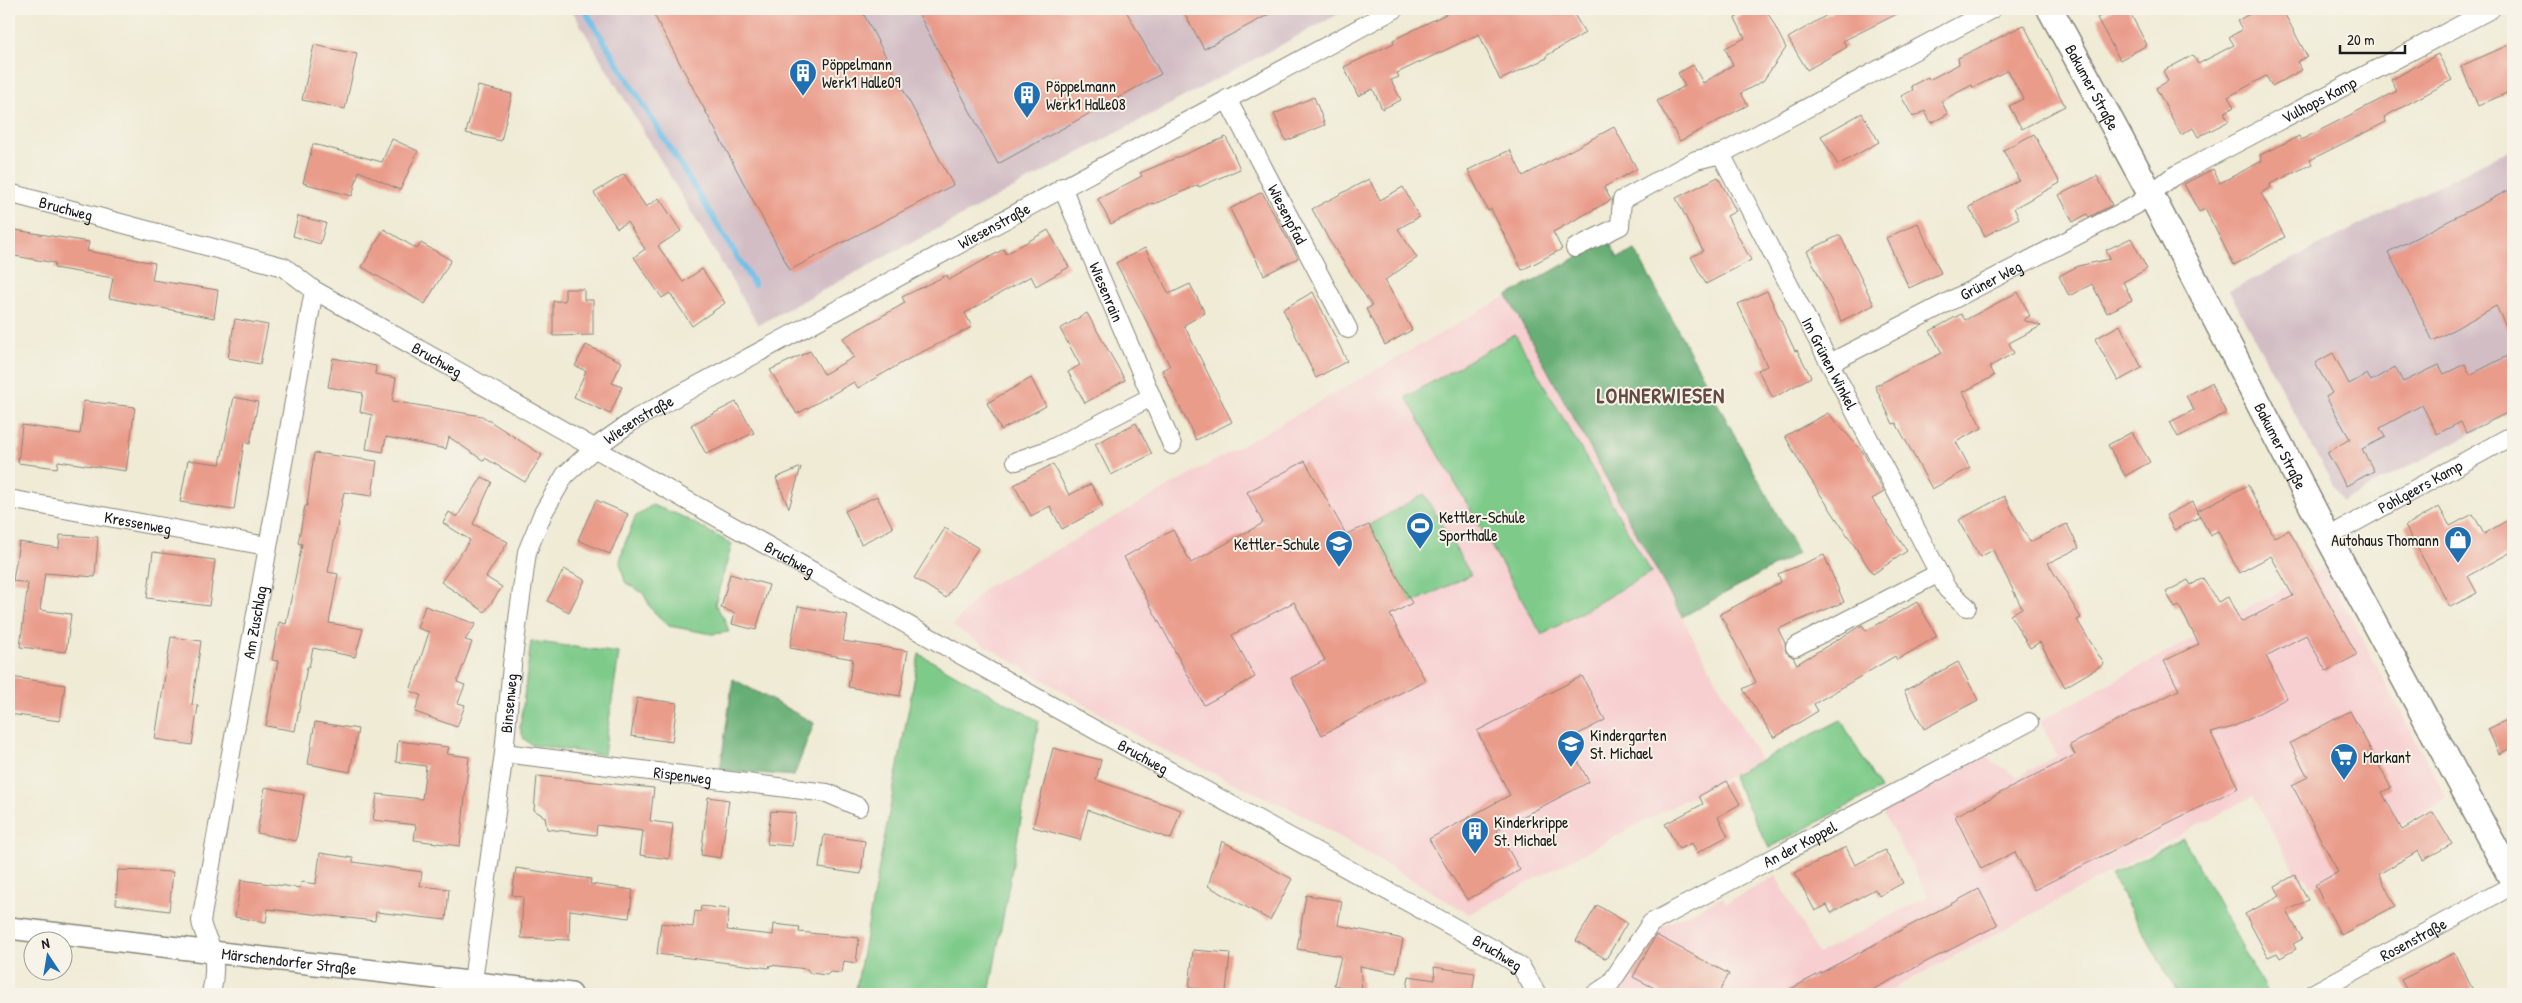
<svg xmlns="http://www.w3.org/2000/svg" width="2522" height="1003" font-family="'Patrick Hand',sans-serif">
	<rect width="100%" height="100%" fill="#f7f3e8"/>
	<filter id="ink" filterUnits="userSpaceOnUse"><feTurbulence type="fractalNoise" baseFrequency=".02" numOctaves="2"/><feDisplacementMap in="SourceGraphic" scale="10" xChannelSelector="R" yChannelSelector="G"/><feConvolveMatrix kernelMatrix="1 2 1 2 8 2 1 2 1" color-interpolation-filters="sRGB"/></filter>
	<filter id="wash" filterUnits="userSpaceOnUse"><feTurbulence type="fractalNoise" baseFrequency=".0096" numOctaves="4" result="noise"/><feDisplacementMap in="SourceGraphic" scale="20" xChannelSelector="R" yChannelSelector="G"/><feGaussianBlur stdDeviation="1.12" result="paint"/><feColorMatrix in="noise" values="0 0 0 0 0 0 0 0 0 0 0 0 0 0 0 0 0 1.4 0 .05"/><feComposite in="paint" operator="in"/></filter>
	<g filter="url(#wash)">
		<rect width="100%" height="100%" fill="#efebd5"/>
		<g fill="#f7cfd0">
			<polygon points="1507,296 1760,760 1469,914 1305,816 1153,745 952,626 986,587 1060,548"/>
			<polygon points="2324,567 2447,799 2363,845 2368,855 2311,886 2305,876 2299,879 2253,796 1883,994 1622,994 1620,992 1654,930 1723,897 1726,903 1776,876 1818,954 1928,896 1882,811 1984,756 2018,777 2057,756 2040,721"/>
		</g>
		<g fill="#d2bdc5">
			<polygon points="571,9 1348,9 758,325"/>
			<polygon points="2513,148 2513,411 2342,502 2229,291"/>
		</g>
		<g fill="#7dca89" stroke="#4c7352">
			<polygon points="1515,334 1651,572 1542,635 1406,397"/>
			<polygon points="1424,494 1471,575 1412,603 1369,525"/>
			<polygon points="652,505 679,515 732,544 715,604 725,620 729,632 712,634 669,626 652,610 643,593 625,582 620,562 624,546 635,517"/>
			<polygon points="531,641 619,653 604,755 532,745 524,739 520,728"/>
			<polygon points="919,654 1039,721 989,994 855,994"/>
			<polygon points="1841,720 1880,789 1769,848 1732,775"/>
			<polygon points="2183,838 2268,994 2178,994 2111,875"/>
		</g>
		<g fill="#66ae75" stroke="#416548">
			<polygon points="1608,240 1618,258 1635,250 1798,553 1682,617 1507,296"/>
			<polygon points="733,679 814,723 794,776 720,770"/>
		</g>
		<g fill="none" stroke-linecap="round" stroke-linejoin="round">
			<polyline stroke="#6cbfe8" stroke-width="6" points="584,9 754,284"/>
		</g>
		<g id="blocks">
			<g fill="#ea9c8b">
				<polygon points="651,9 861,9 953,185 790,270"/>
				<polygon points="916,9 1125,9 1161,74 998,164"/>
				<polygon points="1182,9 1279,9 1204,49"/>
				<polygon points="1456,9 1571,9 1585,33 1546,56 1547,58 1500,80 1479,34 1397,73 1399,77 1391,80 1401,100 1382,109 1373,89 1358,96 1344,67 1394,43 1393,40"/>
				<polygon points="1753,9 1766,9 1786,48 1763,81 1741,93 1748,105 1680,141 1657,101 1685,86 1678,73 1693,65 1703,83 1733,65 1725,48 1745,38 1735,18"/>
				<polygon points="1837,9 1907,9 1843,41 1847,47 1807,70 1788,38"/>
				<polygon points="2114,9 2128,9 2147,45 2120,60 2097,18"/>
				<polygon points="2258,9 2282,9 2307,56 2297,62 2302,70 2272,86 2266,76 2228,97 2234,107 2224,113 2229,121 2198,137 2193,128 2181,135 2156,88 2168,81 2163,71 2193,55 2198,64 2234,45 2229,37 2242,30 2237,21"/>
				<polygon points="2024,25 2065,106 2022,129 2009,106 2023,99 2008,70 1973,88 1972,85 1941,101 1948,114 1931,123 1925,111 1913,117 1901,96 1913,90 1911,86 1928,77 1929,80 1959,64 1958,58"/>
				<polygon points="2513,43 2513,90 2478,106 2461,66"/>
				<polygon points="314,45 357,54 345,109 302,100"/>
				<polygon points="2438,54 2452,80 2384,117 2386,122 2310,160 2312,164 2270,184 2271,187 2261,193 2285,237 2234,265 2205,209 2199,212 2184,184 2213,169 2220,183 2262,161 2260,155 2299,136 2301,140 2397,91 2391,80"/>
				<polygon points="478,86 512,94 501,141 466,133"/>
				<polygon points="1314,97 1325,125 1286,141 1274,114"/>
				<polygon points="1862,113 1879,142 1838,165 1821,136"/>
				<polygon points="1614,127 1637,169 1604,187 1611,200 1553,232 1562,249 1522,270 1491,209 1488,211 1468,170 1510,150 1523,176"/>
				<polygon points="2034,134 2060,183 2014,208 2019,218 1985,236 1969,207 2019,180 2003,150"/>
				<polygon points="1226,137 1240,169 1199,187 1198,185 1154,204 1153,203 1111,224 1098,199 1142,176 1140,173"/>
				<polygon points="392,139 418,151 400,190 359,171 352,196 303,183 313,144 382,162"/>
				<polygon points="624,174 646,207 659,198 681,231 658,246 683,282 702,269 725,303 692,326 670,293 662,298 634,257 645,249 627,222 617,228 594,193"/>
				<polygon points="2097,176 2112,205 2089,217 2087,214 2073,222 2059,195"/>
				<polygon points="1718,177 1736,211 1727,216 1751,260 1706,284 1691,257 1703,251 1676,198"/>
				<polygon points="1369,179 1380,200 1403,187 1419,217 1398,229 1417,258 1385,280 1412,330 1385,345 1366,309 1372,306 1329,240 1312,209"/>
				<polygon points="2513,188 2513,341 2496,306 2433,341 2388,252"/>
				<polygon points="1262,192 1298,258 1264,275 1230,209"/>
				<polygon points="298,216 326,223 320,244 293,236"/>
				<polygon points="1918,223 1941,273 1909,288 1886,238"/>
				<polygon points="9,229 89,242 87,251 155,263 152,280 218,290 214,318 109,298 113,278 54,268 55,263 9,255"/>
				<polygon points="384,229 417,249 421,243 451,260 425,304 362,267"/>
				<polygon points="1048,230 1069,267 1036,286 1031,276 965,313 972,327 914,356 858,388 854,382 797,414 770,370 810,351 824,374 854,357 843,338 905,303 902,297 947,275 949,280 1004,249 1006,254"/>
				<polygon points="1840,235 1874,305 1841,321 1807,251"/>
				<polygon points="2131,238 2147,269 2123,282 2132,300 2107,313 2092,284 2069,296 2059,276 2078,266 2110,259 2106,250"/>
				<polygon points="1145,248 1169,294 1190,284 1205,313 1184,325 1232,422 1196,440 1162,370 1170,366 1116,263"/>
				<polygon points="565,289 584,289 584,300 593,300 593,335 553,336 553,301 565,301"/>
				<polygon points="1767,291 1795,351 1797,350 1811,377 1773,398 1758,370 1767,366 1738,304"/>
				<polygon points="1313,292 1347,361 1316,378 1283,309"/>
				<polygon points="2018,292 2030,316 2023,320 2041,326 2009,343 2014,353 1989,367 1994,376 1963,392 1982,428 1956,442 1970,468 1932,489 1896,423 1893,424 1875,386 1942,353 1930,331 1961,314 1965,320"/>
				<polygon points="1087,313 1125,380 1085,403 1068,372 1080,365 1060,329"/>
				<polygon points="235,319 268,325 260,364 228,358"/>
				<polygon points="2120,325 2142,368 2118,381 2095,339"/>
				<polygon points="586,345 622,362 612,383 622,387 610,414 574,397 586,371 575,366"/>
				<polygon points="2333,353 2349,384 2367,374 2371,381 2395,367 2403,382 2439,365 2444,374 2465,364 2470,375 2513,353 2513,410 2466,433 2461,422 2437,434 2422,405 2380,428 2385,437 2362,449 2374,471 2346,486 2327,452 2350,439 2326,397 2332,393 2315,363"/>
				<polygon points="333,358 376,366 375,374 396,378 392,401 482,416 542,455 525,482 485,458 484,461 449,437 446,449 386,437 383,452 366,449 372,415 360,412 363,393 328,387"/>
				<polygon points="1031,378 1046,406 1001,430 987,403"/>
				<polygon points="2211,383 2226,413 2178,437 2170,422 2194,410 2186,396"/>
				<polygon points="234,397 258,402 250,444 244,442 234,510 180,502 188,460 220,464"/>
				<polygon points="84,401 135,407 126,471 58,461 57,468 18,463 22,425 80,434"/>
				<polygon points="736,402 754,433 706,454 691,425"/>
				<polygon points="1828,413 1863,452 1884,492 1872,499 1907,551 1873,574 1803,468 1785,436"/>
				<polygon points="1136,423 1152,454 1111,475 1095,444"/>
				<polygon points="2132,432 2150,462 2125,476 2108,445"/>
				<polygon points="314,453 377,461 372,496 344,492 328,572 338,574 329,623 363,629 355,657 313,648 309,667 307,667 295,731 266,726 278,661 272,660 279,622 286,624 302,544 298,543 305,506 307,506"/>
				<polygon points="1305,461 1346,534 1369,525 1412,603 1390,615 1425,680 1322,735 1291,678 1325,660 1294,602 1232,635 1255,677 1204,705 1124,557 1173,530 1191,563 1263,523 1247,492"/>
				<polygon points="1053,464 1069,495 1091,484 1103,507 1062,529 1050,506 1031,516 1014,485"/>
				<polygon points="801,467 789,508 776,478"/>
				<polygon points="482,477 492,482 473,524 508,542 486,577 502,587 485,612 441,582 470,540 443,523 449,512 457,517"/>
				<polygon points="2248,485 2274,537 2289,530 2357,655 2326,671 2306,635 2266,656 2287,698 2233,727 2211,733 2238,788 2034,890 2015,852 1981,869 1955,816 2075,755 2070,745 2179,690 2164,661 2199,644 2179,606 2175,608 2166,592 2188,580 2191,585 2203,578 2218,602 2228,597 2241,622 2293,596 2271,556 2239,573 2218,531 2210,535 2197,511"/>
				<polygon points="877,496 893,528 861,544 845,511"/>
				<polygon points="2004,496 2030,542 2067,524 2079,548 2048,563 2081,618 2077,620 2104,664 2065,687 2040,642 2030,648 2010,615 2022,608 1993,550 1980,557 1959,520"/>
				<polygon points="596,500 628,514 610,554 578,540"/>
				<polygon points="2192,502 2200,517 2174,530 2166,515"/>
				<polygon points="2439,507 2450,526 2473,514 2484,534 2513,517 2513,551 2468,576 2477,593 2450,607 2405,526"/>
				<polygon points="945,528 978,548 946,598 914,578"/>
				<polygon points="60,535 98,537 95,577 45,573 40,610 71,614 66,652 20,647 28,583 13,581 19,542 59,548"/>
				<polygon points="153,552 215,560 209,606 147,598"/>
				<polygon points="1824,555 1844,602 1778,629 1785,643 1786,652 1793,657 1797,664 1862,625 1866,631 1917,602 1937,636 1897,660 1895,656 1814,704 1818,711 1774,738 1743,689 1756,682 1720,614 1781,582 1778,574"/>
				<polygon points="564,569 585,580 569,612 547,601"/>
				<polygon points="730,574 769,585 756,630 732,624 735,613 721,608"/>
				<polygon points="425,606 476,624 465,640 472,642 457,682 465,685 458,703 465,705 457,727 415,712 421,695 410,691 429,632 417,628"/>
				<polygon points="798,606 848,615 843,641 908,651 900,696 848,687 853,659 790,648"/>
				<polygon points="171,637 201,641 192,705 198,706 192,745 155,739"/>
				<polygon points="1958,662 1978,700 1924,729 1904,691"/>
				<polygon points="1582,676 1605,720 1567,740 1589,782 1497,830 1520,870 1467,900 1429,839 1510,795 1477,731"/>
				<polygon points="11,677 65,685 60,721 9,714"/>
				<polygon points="637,698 677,703 672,742 631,736"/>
				<polygon points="2350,711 2391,788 2382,792 2402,830 2433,812 2452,844 2423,860 2418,851 2379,874 2395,906 2341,935 2315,885 2338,872 2292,785 2308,777 2290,743"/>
				<polygon points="2513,717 2513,747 2499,754 2488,729"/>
				<polygon points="315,722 358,729 350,772 308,764"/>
				<polygon points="398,741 449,747 447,754 469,757 460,846 414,840 416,825 373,820 377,794 422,799 426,766 396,762"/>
				<polygon points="1053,748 1101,760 1096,780 1181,810 1171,839 1088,810 1080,840 1033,827"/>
				<polygon points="537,776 654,788 650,821 673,824 669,859 640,855 643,831 597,825 596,835 547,829 545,817 534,810"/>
				<polygon points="1727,781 1740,804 1718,817 1728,836 1697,853 1692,843 1679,849 1665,824 1703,804 1699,796"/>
				<polygon points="265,787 304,795 296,841 257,833"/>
				<polygon points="708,797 729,800 721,858 701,855"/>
				<polygon points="771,811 796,813 792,846 767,844"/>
				<polygon points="824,835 865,841 861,874 819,868"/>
				<polygon points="1222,841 1292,879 1270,920 1208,886"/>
				<polygon points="1846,847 1855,865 1885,850 1903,883 1879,896 1875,889 1831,913 1827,905 1815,911 1795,873"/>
				<polygon points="320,853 353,858 353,862 422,872 420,886 449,889 446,920 376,912 375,921 268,909 266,922 235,917 241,880 300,888 301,882 316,884"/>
				<polygon points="516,868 591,879 590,884 633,890 629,918 570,910 569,940 521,938 523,897 512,895"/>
				<polygon points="118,870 173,872 169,911 116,904"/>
				<polygon points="2295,875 2308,900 2287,911 2302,939 2293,944 2296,949 2280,958 2277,953 2268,957 2245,914 2280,896 2275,886"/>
				<polygon points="1979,889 1998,925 1864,994 1781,994"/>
				<polygon points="1306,895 1342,901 1338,925 1403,939 1396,973 1360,966 1362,991 1334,985 1341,956 1297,949"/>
				<polygon points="1597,905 1627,923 1606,959 1576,941"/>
				<polygon points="701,906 729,909 727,930 773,935 774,924 800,927 799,932 859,938 856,963 844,961 842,973 830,972 827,975 810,973 807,969 770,965 769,968 657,954 661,923 693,927 695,911 700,912"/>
				<polygon points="1656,935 1729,974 1718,994 1666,994 1633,977"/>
				<polygon points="1193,950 1230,953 1226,992 1189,988"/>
				<polygon points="2454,953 2475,994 2409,994 2401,980"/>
				<polygon points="1434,967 1475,973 1472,994 1406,994 1409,976 1435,980"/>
			</g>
		</g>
	</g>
	<g filter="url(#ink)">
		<use href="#blocks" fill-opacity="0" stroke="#868478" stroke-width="1"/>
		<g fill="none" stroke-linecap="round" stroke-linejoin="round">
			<defs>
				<g id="minor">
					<path id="s1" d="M1227,99L1348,329"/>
					<path id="s2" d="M1721,154L1947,589L1967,607"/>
					<path id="s3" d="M1062,187L1172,445"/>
					<path id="s4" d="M9,193L284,267L314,290L1039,699L1495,950L1521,967L1537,994"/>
					<polyline points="1575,248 1620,226 1622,200 1696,160 1721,154 1992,9"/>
					<path id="s5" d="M1830,363L2136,205L2172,177L2491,9"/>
					<polyline points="1016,461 1051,449 1151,397"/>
					<path id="s6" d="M9,499L267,546"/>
					<path id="s7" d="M2328,537L2513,435"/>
					<polyline points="1795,647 1939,573"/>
					<path id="s8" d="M504,753L827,793L859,807"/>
					<path id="s9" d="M473,981L504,753L512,665L527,552L543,513L565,475L596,447L637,418L1395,9"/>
					<path id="s10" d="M211,994C214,982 215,967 213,954C211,942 203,936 201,921L314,290"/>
					<path id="s11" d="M1595,994L1610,984L1651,923L2029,722"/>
					<path id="s12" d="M2312,994L2513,885"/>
				</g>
				<g id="tertiary">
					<path id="s13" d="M9,928L571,994"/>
				</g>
				<g id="secondary">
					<path id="s14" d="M2050,9L2150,193L2328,537L2513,881"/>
				</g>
			</defs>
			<use href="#minor" stroke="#868478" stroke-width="20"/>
			<use href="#tertiary" stroke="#868478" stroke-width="24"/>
			<use href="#secondary" stroke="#868478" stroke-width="28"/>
			<use href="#minor" stroke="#fff" stroke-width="18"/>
			<use href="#tertiary" stroke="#fff" stroke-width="21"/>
			<use href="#secondary" stroke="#fff" stroke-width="25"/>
		</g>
	</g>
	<defs>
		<symbol id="building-pin" viewBox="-11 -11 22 30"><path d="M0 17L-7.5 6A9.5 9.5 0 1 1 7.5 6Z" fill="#1f6fb2" stroke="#f7f3e8"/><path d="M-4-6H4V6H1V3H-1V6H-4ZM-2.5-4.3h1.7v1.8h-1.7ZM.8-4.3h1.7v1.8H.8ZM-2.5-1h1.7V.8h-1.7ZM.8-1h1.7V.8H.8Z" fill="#fff"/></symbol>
		<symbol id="stadium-pin" viewBox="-11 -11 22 30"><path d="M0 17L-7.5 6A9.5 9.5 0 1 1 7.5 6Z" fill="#1f6fb2" stroke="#f7f3e8"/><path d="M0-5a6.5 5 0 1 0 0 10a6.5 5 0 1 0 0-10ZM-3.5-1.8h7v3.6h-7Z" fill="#fff"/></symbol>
		<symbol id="shop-pin" viewBox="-11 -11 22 30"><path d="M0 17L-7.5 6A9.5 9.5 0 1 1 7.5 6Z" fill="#1f6fb2" stroke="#f7f3e8"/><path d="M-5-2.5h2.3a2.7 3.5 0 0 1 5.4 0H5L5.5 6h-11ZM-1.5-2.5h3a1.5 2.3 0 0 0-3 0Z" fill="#fff"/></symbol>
		<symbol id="school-pin" viewBox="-11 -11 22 30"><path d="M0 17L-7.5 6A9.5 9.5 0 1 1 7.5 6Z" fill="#1f6fb2" stroke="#f7f3e8"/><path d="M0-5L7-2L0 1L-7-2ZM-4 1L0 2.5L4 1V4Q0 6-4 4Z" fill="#fff"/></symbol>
		<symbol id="supermarket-pin" viewBox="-11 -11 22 30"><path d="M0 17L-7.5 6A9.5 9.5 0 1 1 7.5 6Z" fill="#1f6fb2" stroke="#f7f3e8"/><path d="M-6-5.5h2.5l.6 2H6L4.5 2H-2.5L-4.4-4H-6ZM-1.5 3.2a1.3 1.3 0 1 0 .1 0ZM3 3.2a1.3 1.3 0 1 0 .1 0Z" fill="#fff"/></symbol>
	</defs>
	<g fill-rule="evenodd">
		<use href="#building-pin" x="787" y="57" width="32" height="43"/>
		<use href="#building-pin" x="1011" y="79" width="32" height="43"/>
		<use href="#stadium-pin" x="1404" y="510" width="32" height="43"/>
		<use href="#shop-pin" x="2442" y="524" width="32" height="43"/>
		<use href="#school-pin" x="1323" y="528" width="32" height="43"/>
		<use href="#school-pin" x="1555" y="728" width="32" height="43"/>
		<use href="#supermarket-pin" x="2328" y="741" width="32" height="43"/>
		<use href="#building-pin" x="1459" y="815" width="32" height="43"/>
	</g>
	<g text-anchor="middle" stroke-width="4" stroke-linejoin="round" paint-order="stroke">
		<g font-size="16" fill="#1c1c1c" stroke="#f7f3e8" text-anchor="start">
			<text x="822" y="70">Pöppelmann<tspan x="822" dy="18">Werk1 Halle09</tspan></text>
			<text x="1046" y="92">Pöppelmann<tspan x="1046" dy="18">Werk1 Halle08</tspan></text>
			<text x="1439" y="523">Kettler-Schule<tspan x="1439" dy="18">Sporthalle</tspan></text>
			<text x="2439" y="546" text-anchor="end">Autohaus Thomann</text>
			<text x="1320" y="550" text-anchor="end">Kettler-Schule</text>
			<text x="1590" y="741">Kindergarten<tspan x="1590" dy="18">St. Michael</tspan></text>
			<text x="2363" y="763">Markant</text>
			<text x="1494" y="828">Kinderkrippe<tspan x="1494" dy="18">St. Michael</tspan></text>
		</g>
		<g font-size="16" fill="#1c1c1c" stroke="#f7f3e8">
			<text dy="6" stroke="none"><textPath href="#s14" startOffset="89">Bakumer Straße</textPath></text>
			<text dy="6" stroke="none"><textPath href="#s5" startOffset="556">Vulhops Kamp</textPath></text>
			<text dy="6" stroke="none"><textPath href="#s4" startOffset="59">Bruchweg</textPath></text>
			<text dy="6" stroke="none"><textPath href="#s1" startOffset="130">Wiesenpfad</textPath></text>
			<text dy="6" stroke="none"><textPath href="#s9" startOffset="1016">Wiesenstraße</textPath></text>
			<text dy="6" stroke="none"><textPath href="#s5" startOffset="181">Grüner Weg</textPath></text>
			<text dy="6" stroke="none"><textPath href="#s3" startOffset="114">Wiesenrain</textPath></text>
			<text dy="6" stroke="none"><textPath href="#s4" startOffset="464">Bruchweg</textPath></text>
			<text dy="6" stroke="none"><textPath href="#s2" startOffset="236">Im Grünen Winkel</textPath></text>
			<text dy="6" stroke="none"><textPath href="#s9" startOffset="611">Wiesenstraße</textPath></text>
			<text dy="6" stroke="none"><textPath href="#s14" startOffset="494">Bakumer Straße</textPath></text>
			<text dy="6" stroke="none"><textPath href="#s7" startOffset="105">Pohlgeers Kamp</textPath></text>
			<text dy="6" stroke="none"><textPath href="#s6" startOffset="131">Kressenweg</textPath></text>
			<text dy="6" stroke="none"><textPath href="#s4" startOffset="869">Bruchweg</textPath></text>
			<text dy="6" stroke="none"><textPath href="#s10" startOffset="379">Am Zuschlag</textPath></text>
			<text dy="6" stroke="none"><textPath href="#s9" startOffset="280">Binsenweg</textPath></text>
			<text dy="6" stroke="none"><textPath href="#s4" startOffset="1274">Bruchweg</textPath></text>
			<text dy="6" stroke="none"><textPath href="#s8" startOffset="180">Rispenweg</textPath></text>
			<text dy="6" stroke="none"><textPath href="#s11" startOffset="260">An der Koppel</textPath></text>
			<text dy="6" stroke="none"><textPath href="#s12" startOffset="115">Rosenstraße</textPath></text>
			<text dy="6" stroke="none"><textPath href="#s4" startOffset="1679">Bruchweg</textPath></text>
			<text dy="6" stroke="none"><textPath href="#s13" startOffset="282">Märschendorfer Straße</textPath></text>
		</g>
		<g font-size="21" font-weight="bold" letter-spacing="1" fill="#644943" stroke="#f7f3e8">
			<text x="1661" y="403">LOHNERWIESEN</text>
		</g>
	</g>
	<rect width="2522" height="1003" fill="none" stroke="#f7f3e8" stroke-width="30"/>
	<g transform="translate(48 956) rotate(348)"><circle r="24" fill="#f7f3e8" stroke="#9f9d96"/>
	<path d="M0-4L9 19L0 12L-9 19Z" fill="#1f6fb2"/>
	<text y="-8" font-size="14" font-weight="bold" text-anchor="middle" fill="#1c1c1c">N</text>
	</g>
	<path d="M2340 45v8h65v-8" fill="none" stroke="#1c1c1c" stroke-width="2.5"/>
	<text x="2347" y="45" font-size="15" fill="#1c1c1c" stroke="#f7f3e8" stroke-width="4" paint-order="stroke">20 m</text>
</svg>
